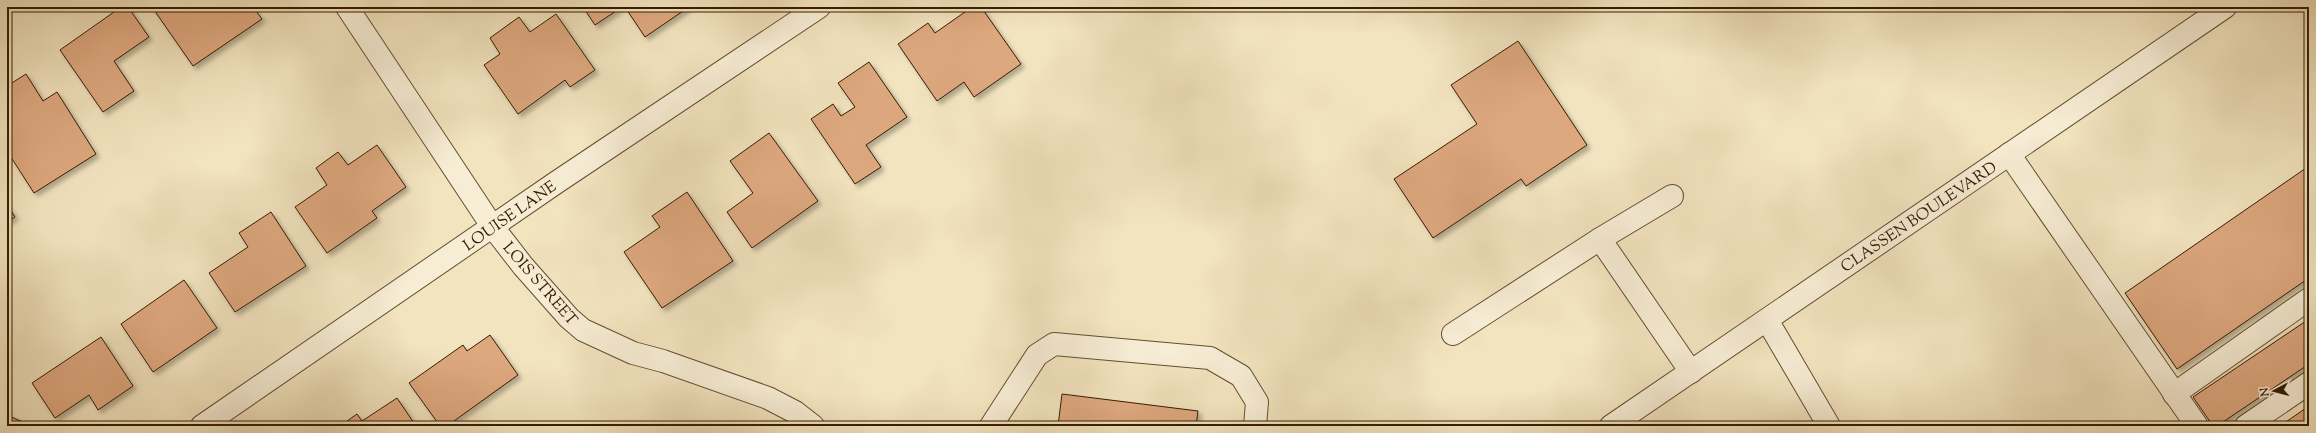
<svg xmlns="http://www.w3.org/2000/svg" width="2316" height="433" font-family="'Sorts Mill Goudy',serif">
	<defs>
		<filter id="shadow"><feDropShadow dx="3.5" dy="3.5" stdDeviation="2" flood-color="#0004"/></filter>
	</defs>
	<rect width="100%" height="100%" fill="#f2e4bf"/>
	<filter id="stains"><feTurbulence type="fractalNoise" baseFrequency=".005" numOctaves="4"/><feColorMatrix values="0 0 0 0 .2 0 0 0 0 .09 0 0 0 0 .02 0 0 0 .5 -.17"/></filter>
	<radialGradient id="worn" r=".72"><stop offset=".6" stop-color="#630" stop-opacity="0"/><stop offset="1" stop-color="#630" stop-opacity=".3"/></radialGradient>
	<g fill="#dea87f" stroke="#351c01" filter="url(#shadow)">
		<polygon points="121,7 128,7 149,37 114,61 134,91 103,112 60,50"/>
		<polygon points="152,7 253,7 262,19 193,66"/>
		<polygon points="583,7 622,7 595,25"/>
		<polygon points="625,7 689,7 645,37"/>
		<polygon points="972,7 981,7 1021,64 974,97 964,82 937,101 898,44 928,23 935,33"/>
		<polygon points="556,14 595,70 570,87 565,80 518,114 484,65 500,54 490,38 519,17 530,32"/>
		<polygon points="1518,41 1587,145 1526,186 1521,179 1433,238 1394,179 1477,124 1451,85"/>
		<polygon points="869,62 907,117 866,145 881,167 855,184 811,119 833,104 841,116 855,107 838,83"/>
		<polygon points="26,74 43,101 57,92 96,154 34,193 7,151 7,86"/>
		<polygon points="769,133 818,201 752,248 727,212 753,193 730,161"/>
		<polygon points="377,145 406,187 372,211 377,218 327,253 295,207 327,185 316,168 338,152 348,165"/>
		<polygon points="2309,166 2309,278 2177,369 2125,293"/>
		<polygon points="687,192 733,261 662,308 624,252 660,227 652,216"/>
		<polygon points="7,204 15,217 7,222"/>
		<polygon points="271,212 306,266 235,312 209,273 248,247 239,233"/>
		<polygon points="184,280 217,328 153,372 121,324"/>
		<polygon points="2309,319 2309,364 2217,426 2213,426 2193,397"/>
		<polygon points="490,335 518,375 447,426 440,426 409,383 463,345 467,351"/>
		<polygon points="101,337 133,386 98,410 89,395 55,418 32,383"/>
		<polygon points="1062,394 1198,411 1196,426 1058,426"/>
		<polygon points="397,398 416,426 340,426 357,414 362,421"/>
		<polygon points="2309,406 2309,426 2280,426"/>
		<polygon points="7,415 32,426 7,426"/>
	</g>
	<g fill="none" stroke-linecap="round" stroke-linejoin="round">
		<defs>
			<g id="minor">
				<polyline points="347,7 492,226 523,266 569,318 583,330 633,353 663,361 768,398 795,412 813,426"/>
				<polyline points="2009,154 2197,426"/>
				<polyline points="1600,239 1672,196"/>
				<polyline points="1767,320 1829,426"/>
				<polyline points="1453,334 1600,239 1691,372"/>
				<polyline points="2174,394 2309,299"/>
				<polyline points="202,426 557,182 819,7"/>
				<polyline points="991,426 1037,355 1054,344 1210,358 1241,376 1257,402 1255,426"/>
				<polyline points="1611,426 2225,7"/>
				<polyline points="2246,426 2309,383"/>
			</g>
		</defs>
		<use href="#minor" stroke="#644e30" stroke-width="24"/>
		<use href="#minor" stroke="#f7edd5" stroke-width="22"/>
	</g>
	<g text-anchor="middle" stroke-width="3" stroke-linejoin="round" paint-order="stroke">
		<g font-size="16" fill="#351c01" stroke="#f7edd5">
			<text transform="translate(509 215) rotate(-35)" y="6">LOUISE LANE</text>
			<text transform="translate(1918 216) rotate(-34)" y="6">CLASSEN BOULEVARD</text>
			<text transform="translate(541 283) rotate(49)" y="6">LOIS STREET</text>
		</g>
	</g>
	<rect width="2316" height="433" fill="none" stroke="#f2e4bf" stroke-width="24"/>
	<rect x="8" y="8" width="2300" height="417" fill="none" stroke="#351c01" stroke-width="2"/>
	<rect x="12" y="12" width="2292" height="409" fill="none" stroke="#351c01"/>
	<g transform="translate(2274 391) rotate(263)" stroke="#f7edd5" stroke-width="3" paint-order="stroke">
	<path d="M0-3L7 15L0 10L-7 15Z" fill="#351c01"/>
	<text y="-6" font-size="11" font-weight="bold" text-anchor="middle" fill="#351c01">N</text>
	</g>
	<rect width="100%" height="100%" filter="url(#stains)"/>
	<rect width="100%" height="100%" fill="url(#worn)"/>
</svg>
